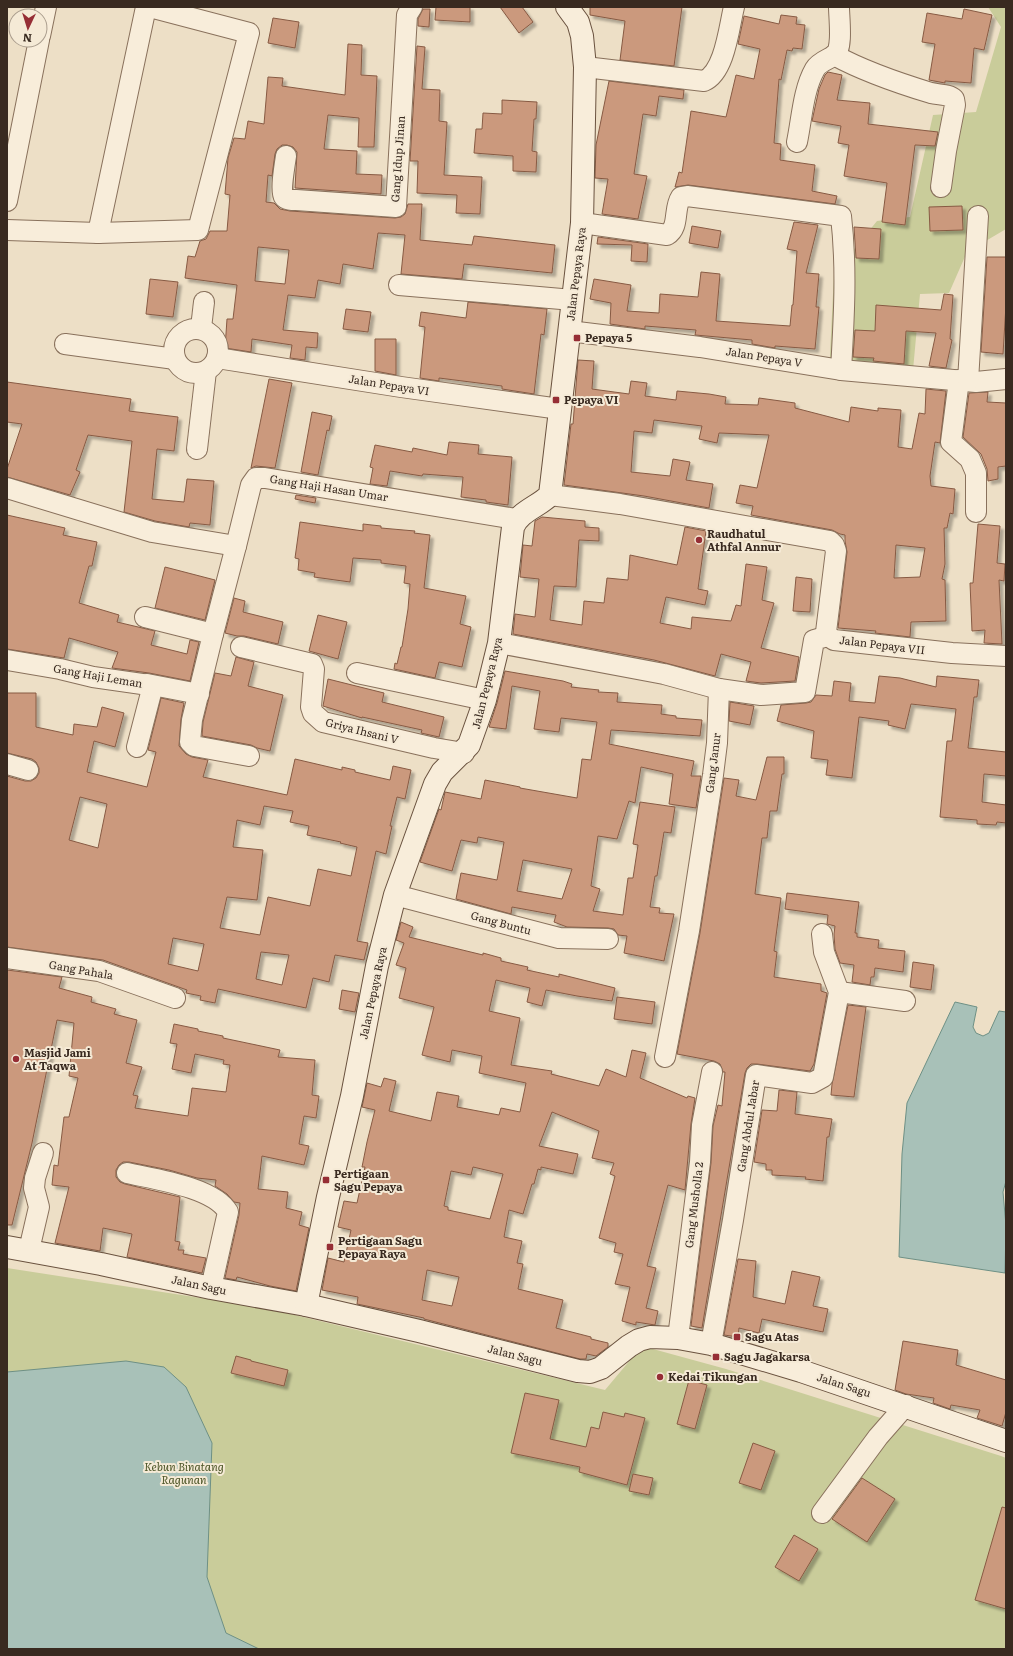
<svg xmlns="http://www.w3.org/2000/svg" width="1013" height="1656" font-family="Literata,serif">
	<defs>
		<filter id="shadow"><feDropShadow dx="3.5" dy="3.5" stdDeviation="1" flood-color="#0004"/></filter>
	</defs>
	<rect width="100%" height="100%" fill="#eddfc6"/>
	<g fill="#c9cc9a">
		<polygon points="988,7 1006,7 1006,229 967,252 949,293 920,294 912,381 829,375 834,274 877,221 910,217 933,115 976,112 1001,27"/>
		<polygon points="7,1268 266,1308 605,1390 642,1346 726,1369 1001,1456 1006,1458 1006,1649 7,1649"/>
	</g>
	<g fill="#a8c1b8" stroke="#6e9085">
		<polygon points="955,1002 977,1007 973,1027 976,1033 983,1036 989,1033 999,1011 1006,1012 1006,1181 1003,1192 1006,1226 1005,1273 899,1257 902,1154 907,1103"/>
		<polygon points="126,1361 164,1367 186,1387 212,1443 207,1577 226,1633 259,1649 7,1649 7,1372"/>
	</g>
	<g fill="#cb997d" stroke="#875a43" fill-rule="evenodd" filter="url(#shadow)">
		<polygon points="436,7 470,7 470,22 435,20"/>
		<polygon points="500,7 522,7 533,22 519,33"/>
		<polygon points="590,7 682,7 674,66 620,60 625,21 590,15"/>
		<polygon points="423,9 430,9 429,27 418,26 418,19"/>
		<polygon points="964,9 992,15 984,50 974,48 971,83 945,81 945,83 929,80 935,44 922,42 927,13 962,19"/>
		<polygon points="781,15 797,17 796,24 805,25 802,49 793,48 792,51 787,50 781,80 779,79 774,143 781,144 780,160 815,165 812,191 837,196 835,204 688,185 675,187 679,172 682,173 691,111 726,117 736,75 754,79 760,49 738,44 744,16 779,24"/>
		<polygon points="273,18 299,22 295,48 268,43"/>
		<path d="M348,44L362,45L361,75L377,76L374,147H358L359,118L328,115L324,149L357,151L356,174L382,175L381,194L295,188L297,152L293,147L287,145H282L277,149L275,154L272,176L268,175L266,202L274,203L280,209L290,211L395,218L401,217L405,214L408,204H422L420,240L472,245L474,236L555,245L552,273L464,264L462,279L401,274L405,235L378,233L373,269L343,264L340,284L318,280L315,298L288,295L283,330L318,333L317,348L306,347L305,360L290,358L292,345L252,339L251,352L225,348L227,319H233L237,285L185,278L188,256L195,257L200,241L206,239L210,231H227L230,195L225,194L228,158L234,138L245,139L248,121L264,124L268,77L283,78L282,86L345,95ZM258,247L289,250L285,284L255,281Z"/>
		<polygon points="417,46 425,47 422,89 440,90 439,121 447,122 444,175 482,177 480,214 456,213 457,195 417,193 418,161 410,161"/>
		<polygon points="828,72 842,75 837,100 870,103 868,124 938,132 935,146 915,145 905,225 882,222 887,183 844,176 849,145 838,143 841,126 812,121 819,89 825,75"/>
		<polygon points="609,81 684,90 683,99 659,96 656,116 643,114 634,174 647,176 638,219 602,214 608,179 595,178 596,145"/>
		<polygon points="502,100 537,102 536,119 534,119 532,151 537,152 536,172 513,171 513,156 474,153 476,129 482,129 483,113 502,114"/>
		<polygon points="962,206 963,230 930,231 929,207"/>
		<polygon points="794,222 818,225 806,273 819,274 816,307 819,307 815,349 775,346 775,348 752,344 752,340 695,335 696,330 645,326 645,329 610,324 611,303 590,299 594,279 631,285 627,311 659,313 660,294 698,297 701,272 720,274 716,321 790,326 792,305 793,305 797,251 787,249"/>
		<polygon points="692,226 721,231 718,248 689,243"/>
		<polygon points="854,227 881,229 879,259 856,258"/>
		<polygon points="598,237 648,244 647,262 631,261 632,245 597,244"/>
		<polygon points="987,257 1006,257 1006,305 1003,354 981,352"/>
		<polygon points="150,279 178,282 173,317 146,314"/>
		<polygon points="944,294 953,295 950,339 952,340 946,368 929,366 936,333 906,331 904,364 873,361 874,358 853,357 855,330 875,331 876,305 941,310"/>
		<polygon points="468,302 547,309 544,335 541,334 534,394 502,389 502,386 439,378 439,381 420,378 425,327 419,326 421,312 466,318"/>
		<polygon points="346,309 371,312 368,332 343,329"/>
		<polygon points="375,339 396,339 396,375 375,371"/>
		<path d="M578,360L594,361L592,389L629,394L631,381L647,383L645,396L676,400L677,391L709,394L726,397L725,404L758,405L759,398L795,403V408L849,422L851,407L878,411V408L901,410L898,447L912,449L919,413L925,414L926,389L946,391L940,443L935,442L930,476L931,486L955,489L953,514L950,513L947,528H944L945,564L942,579L945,580L946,621L911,622L910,637L875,633L876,631L838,628L847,552L845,541V535L840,534L832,530L751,515L753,506L736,503L740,485L757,488L769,435L719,433L717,443L699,439L702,426L654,420L652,433L634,431L631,472L670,476L673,459L690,462L686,480L713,484L709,508L644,496L564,485L571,424H573ZM896,545L925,548L920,577L894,578Z"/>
		<polygon points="269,379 292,383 275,468 256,466 251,468"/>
		<polygon points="7,382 131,399 129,411 178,417 174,451 157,449 152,499 184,502 187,479 214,481 210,525 190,523 189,527 155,521 124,512 132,441 88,435 76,470 80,472 70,495 7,477 7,469 22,424 7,422"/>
		<polygon points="988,392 987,402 1006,403 1006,466 998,467 998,479 988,481 987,469 981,454 963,437 969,393"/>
		<polygon points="312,412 332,416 329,431 327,430 318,475 301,472"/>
		<polygon points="449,442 479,445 478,454 512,457 508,505 486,502 486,500 461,497 463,477 423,474 422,476 390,471 387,486 370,484 373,468 370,467 375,445 412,452 413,448 447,455"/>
		<polygon points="296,495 316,498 315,503 295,499"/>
		<polygon points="7,515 65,528 63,535 97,542 92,566 89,566 79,603 119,615 117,622 155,631 151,645 187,654 190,640 199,642 190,681 149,673 112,668 118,652 69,638 64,658 7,649"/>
		<polygon points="542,517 585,521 585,527 599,528 599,541 579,540 576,587 554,586 550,620 582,625 584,601 604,603 607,578 628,580 630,555 677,565 685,527 706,531 698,589 708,591 705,605 666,597 660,623 691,629 692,617 731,621 736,605 741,606 746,564 767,567 762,600 774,603 761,648 799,657 795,681 761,683 746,681 751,662 721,654 715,676 654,660 513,634 515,614 535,617 539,579 520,577 523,545 532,546 535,521"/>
		<polygon points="300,522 363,531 363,524 381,526 381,528 415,531 414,533 430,535 424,588 466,596 460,624 471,627 462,667 439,662 435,678 394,669 395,663 397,664 401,647 402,647 408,609 410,584 404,583 406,566 381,563 381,560 353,558 350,582 314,577 315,573 298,570 299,559 295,558"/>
		<polygon points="978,524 1000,526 997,563 1005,564 1004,581 999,580 1002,644 984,643 985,630 972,631 970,583 973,583"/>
		<polygon points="165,567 215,580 205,620 155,608"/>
		<polygon points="796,577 812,579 810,612 793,611"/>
		<polygon points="234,598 245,601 243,612 283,622 278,644 244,636 237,636 225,633"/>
		<polygon points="318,615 347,622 338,659 309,651"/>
		<polygon points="236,657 254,662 248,686 283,695 270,751 257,748 251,745 202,736 203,722 215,673 231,676"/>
		<path d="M505,671L563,681L572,684L571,687L599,690L598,692L618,693L617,702L662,705L661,714L676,716V718L702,720L700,736L611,730L609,744L694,761L691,776H701L696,808L669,804L673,774L641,767L635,803L629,801L617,839L598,836L591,886L600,889L593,911L623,915L628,878H633L638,845L633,844L640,802L675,807L671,833L664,832L657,876H655L650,907L660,908L659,913L674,914L664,961L624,953L627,936L618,935L614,929L608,928L567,927L554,922L556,915L512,907L511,914L456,899L461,873L497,880L504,842L478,837L477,843L461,840L452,871L420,862L439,809L441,810L445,792L481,799L485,780L520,787V788L577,798L582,759L591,760L597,722L561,718L559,732L534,729L540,691L512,686L506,729L489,727L497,703ZM523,860L572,869L562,899L517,891Z"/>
		<polygon points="879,676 900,678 936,687 937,676 979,680 977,697 974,697 968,748 1006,752 1006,776 984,774 982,802 1006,805 1006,823 997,822 996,825 977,824 977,820 940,817 947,741 952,741 956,709 911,704 905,729 888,725 889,721 859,717 852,778 826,775 828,760 811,758 814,731 777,721 781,705 806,703 811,702 816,695 832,696 834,681 851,683 849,701 875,703"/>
		<polygon points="328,679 384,693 382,702 444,717 439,737 421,733 422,730 362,717 362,718 323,706"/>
		<path d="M7,693H36V727L73,735L74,724L97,727L102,707L124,713L115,747L94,741L87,772L147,787L156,752L148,750L161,698L184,703L181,719L179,746L186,754L192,757L208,760L203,777L287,795L295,759L342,770V767L355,770V772L390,780L393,766L411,770L405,799L397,797L390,826H392L386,854L376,851L357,941L368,943L364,960L335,955L329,982L313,978L306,1008L218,989L215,1003L200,1000L201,996L186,993L187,990L103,960L7,947V776L25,781H31L36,778L39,773V768L36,762L32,759L7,753ZM80,797L107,804L98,848L69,840ZM264,806L293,811L290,822L309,826L307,835L341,842L340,843L357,847L351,876L318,869L310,906L268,897L260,935L220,928L227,897L257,900L263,850L233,847L237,820L260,825ZM173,938L204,944L198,971L168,964ZM261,952L289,955L282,985L256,979Z"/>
		<polygon points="730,702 754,706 750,725 729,721"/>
		<polygon points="767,757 784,757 784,774 782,774 777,811 770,811 767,838 762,838 755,894 781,898 774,951 777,952 774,977 821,984 821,991 827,993 814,1064 810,1071 757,1064 751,1064 747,1068 745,1073 702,1328 691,1326 711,1163 713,1126 718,1105 722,1106 725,1072 723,1072 720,1064 714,1061 677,1054 700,933 724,778 739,780 736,796 756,800"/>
		<polygon points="787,893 859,902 855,933 857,933 857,937 879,940 878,948 905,951 903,972 875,968 874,977 871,977 870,985 852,982 854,965 840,963 835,949 834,934 835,926 827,924 828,915 785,909"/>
		<path d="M401,922L413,927L409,937L483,955V953L501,958V961L528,967L527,970L559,977V974L615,988L612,1001L577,996L546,990L542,1006L527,1002L530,988L496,980L489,1011L520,1018L511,1065L552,1071L551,1074L599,1086L606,1069L626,1077L632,1050L646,1053L640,1078L687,1098L688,1096L695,1098L691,1124L685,1190L668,1185L647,1266L656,1268L646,1308L658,1311L655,1325L636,1322V1325L622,1321L630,1287L615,1284L623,1254L614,1252L616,1243L599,1238L615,1176L610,1174L614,1163L592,1158L599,1131L552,1112L539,1146L578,1154L573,1174L541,1167V1170L538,1169L534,1184H532L523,1214L509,1210L504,1237L522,1241L517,1263L523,1264L518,1289L563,1300L556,1328L591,1337V1339L608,1343V1347L596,1356L587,1354L586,1359H580L424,1319V1318L357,1304L358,1297L322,1290L328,1258L344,1262L351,1230L338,1227L344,1201L357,1203L365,1167H362L367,1142L375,1110L362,1107L367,1083L381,1087L384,1078L396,1081L389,1111L431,1121L437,1092L459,1096L457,1107L499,1115L501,1108L520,1112L526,1083L479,1073L482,1056L452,1050L450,1062L422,1055L434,1007L399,998L406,968L396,965L404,943L396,940ZM473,1167L503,1174L490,1219L448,1210V1207L444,1206L451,1171L471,1175ZM427,1270L459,1277L452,1306L422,1300Z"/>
		<polygon points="913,962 934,965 931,990 910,987"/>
		<polygon points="7,970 62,977 59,988 92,997 91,1002 116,1009 114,1014 137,1020 126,1063 142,1067 133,1095 138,1096 135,1108 188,1116 192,1088 226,1092 230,1065 223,1064 224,1060 195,1054 191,1073 172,1069 177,1044 170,1043 174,1024 198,1029 198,1031 223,1036 223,1038 280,1050 278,1057 315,1060 312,1095 319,1096 316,1118 304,1116 299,1144 309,1146 304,1165 262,1156 258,1189 288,1192 286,1208 302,1212 299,1225 309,1228 296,1291 270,1286 237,1277 236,1280 225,1278 239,1215 240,1203 234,1202 227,1194 215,1186 216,1180 197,1178 169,1170 129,1162 123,1162 119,1165 116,1170 116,1177 120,1182 125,1184 180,1197 175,1241 180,1242 178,1250 184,1250 183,1254 206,1258 202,1273 127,1257 132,1234 103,1228 100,1251 55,1243 69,1187 52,1185 54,1165 58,1166 64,1117 69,1117 78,1078 69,1076 74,1023 57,1020 32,1143 12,1225 7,1225"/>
		<polygon points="342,990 359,993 355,1012 339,1009"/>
		<polygon points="617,997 655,1002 652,1024 614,1019"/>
		<polygon points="848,1005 866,1007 854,1097 831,1095 832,1084"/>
		<polygon points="779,1090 797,1092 795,1114 832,1119 829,1137 827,1137 823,1181 805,1179 806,1177 772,1175 772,1170 766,1170 766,1164 754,1162 762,1110 777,1111"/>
		<polygon points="738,1259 756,1261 753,1297 785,1304 792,1271 820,1277 813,1306 828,1309 823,1332 762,1319 759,1333 739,1328 738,1337 724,1335"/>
		<polygon points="903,1341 958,1350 956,1365 1006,1380 1006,1412 1002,1426 977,1418 980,1410 951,1405 950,1409 933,1403 934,1398 906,1394 895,1390"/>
		<polygon points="236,1356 251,1360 251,1361 288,1370 284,1386 231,1373"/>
		<polygon points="689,1380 707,1385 695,1429 677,1424"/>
		<polygon points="525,1393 559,1400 550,1439 586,1447 591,1427 599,1429 603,1412 624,1417 625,1413 645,1418 627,1485 579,1472 580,1467 511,1453"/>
		<polygon points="753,1443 775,1451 761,1490 739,1483"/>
		<polygon points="633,1474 653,1478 649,1495 629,1491"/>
		<polygon points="862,1478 895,1499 867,1542 832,1519"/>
		<polygon points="1002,1507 1006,1508 1006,1609 975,1600"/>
		<polygon points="794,1535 818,1549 799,1581 775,1567"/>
	</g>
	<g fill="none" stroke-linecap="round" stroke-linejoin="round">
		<defs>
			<g id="street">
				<polyline points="40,36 46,7"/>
				<path d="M834,55C865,72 898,83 931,93C939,95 949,94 954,99L955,105L946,151L941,187"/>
				<path d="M585,67L704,81C725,72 729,27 734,7"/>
				<path d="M797,142C802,118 803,90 815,69C819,62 829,59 835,55C843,49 839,17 839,7"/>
				<path d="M286,156C285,163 280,191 284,197C286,200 292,200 296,200L396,207L407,15L412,7"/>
				<polyline points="7,201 39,40"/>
				<path d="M582,223L667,235C680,227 673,209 681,197L687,196L841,216C847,268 844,318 841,370"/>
				<polyline points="7,230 98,233 198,230 249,33 150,7"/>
				<polyline points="98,233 146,7"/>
				<polyline points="399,285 573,300"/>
				<polyline points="201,328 204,302"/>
				<circle cx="196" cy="351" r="22"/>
				<polyline points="569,331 700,347 841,370 976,382 1006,379"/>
				<polyline points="65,344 175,359"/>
				<polyline points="217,358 401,387 560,409"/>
				<polyline points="959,380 951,442 970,459 976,473 976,512"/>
				<polyline points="968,381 978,216"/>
				<polyline points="197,449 206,371"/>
				<polyline points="7,488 152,532 236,546 251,485 256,478 265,478 516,519"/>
				<polyline points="550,495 620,504 830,541 834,545 836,551 826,632 828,636 834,640 952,653 1006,656"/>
				<polyline points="145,617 213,634 192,720 190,742 194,746 249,756"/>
				<polyline points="213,634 236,546"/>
				<polyline points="499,643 664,674 719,689 761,695 805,692 814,640 828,636"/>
				<polyline points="241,647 312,664 314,669 311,707 313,713 323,722 434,748 464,753"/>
				<polyline points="7,660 60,669 93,677 149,685 152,688 151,693 137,747"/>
				<polyline points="357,673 485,700"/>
				<polyline points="147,684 199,694"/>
				<polyline points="7,764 28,770"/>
				<polyline points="395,895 559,938 608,939"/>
				<polyline points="7,958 99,971 175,998"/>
				<polyline points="839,992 905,1001"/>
				<polyline points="665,1057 689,931 713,775 717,743 719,689"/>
				<path d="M127,1173C153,1179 214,1187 228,1212L211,1288"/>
				<polyline points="29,1250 39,1207 34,1188 35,1178 43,1153"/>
				<polyline points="678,1338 700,1162 702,1125 712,1072"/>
				<polyline points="711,1344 733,1220 756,1075 812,1083 823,1077 839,992 824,952 822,934"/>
				<polyline points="822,1513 878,1437 906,1405"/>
			</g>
			<g id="secondary">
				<polyline points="7,1247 101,1264 211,1288 306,1305 419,1331 578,1371 590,1372 601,1368 629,1346 639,1340 650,1337 678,1338 711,1344 801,1371 1006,1441"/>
				<path d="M306,1305L328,1197L352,1096L377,966L395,895L435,784L442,772L469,745L485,700L499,643L513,527C520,511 538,507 550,495L582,223L585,67L582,36L578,22L567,7"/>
			</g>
		</defs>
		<use href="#street" stroke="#89715c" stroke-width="22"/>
		<use href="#secondary" stroke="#6a523f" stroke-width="24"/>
		<use href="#street" stroke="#f8edda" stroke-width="20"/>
		<use href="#secondary" stroke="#f8edda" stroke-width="22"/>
	</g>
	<g fill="#962e35" stroke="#f5ead6" stroke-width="1.5">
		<rect x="573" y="334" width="8" height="8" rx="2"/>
		<rect x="552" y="396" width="8" height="8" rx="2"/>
		<circle cx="699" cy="540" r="4"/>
		<circle cx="16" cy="1059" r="4"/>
		<rect x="322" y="1176" width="8" height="8" rx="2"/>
		<rect x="326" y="1243" width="8" height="8" rx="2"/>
		<rect x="733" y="1333" width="8" height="8" rx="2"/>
		<rect x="712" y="1353" width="8" height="8" rx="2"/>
		<circle cx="660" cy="1377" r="4"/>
	</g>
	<g text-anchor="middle" stroke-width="4" stroke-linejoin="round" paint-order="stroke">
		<g font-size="11" fill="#392a20" stroke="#f5ead6">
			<text transform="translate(398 159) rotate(-86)" y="4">Gang Idup Jinan</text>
			<text transform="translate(576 274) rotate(-83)" y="4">Jalan Pepaya Raya</text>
			<text transform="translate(764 357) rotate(9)" y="4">Jalan Pepaya V</text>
			<text transform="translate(389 385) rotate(9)" y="4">Jalan Pepaya VI</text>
			<text transform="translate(329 488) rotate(9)" y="4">Gang Haji Hasan Umar</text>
			<text transform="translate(882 645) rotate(7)" y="4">Jalan Pepaya VII</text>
			<text transform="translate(98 676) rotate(10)" y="4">Gang Haji Leman</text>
			<text transform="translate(487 683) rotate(-76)" y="4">Jalan Pepaya Raya</text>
			<text transform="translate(362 731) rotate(14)" y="4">Griya Ihsani V</text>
			<text transform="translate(713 763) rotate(-83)" y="4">Gang Janur</text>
			<text transform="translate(501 923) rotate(15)" y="4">Gang Buntu</text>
			<text transform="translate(81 970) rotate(10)" y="4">Gang Pahala</text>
			<text transform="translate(373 993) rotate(-78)" y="4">Jalan Pepaya Raya</text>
			<text transform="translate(748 1126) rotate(-81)" y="4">Gang Abdul Jabar</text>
			<text transform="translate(694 1205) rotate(-83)" y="4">Gang Musholla 2</text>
			<text transform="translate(199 1285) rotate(12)" y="4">Jalan Sagu</text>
			<text transform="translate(515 1355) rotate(14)" y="4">Jalan Sagu</text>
			<text transform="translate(844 1385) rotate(18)" y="4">Jalan Sagu</text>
		</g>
		<g font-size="11" font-weight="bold" fill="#392a20" stroke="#f5ead6" text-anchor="start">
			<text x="585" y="342">Pepaya 5</text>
			<text x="564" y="404">Pepaya VI</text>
			<text x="707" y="538">Raudhatul<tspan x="707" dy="13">Athfal Annur</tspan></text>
			<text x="24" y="1057">Masjid Jami<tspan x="24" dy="13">At Taqwa</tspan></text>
			<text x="334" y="1178">Pertigaan<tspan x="334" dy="13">Sagu Pepaya</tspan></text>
			<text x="338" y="1245">Pertigaan Sagu<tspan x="338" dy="13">Pepaya Raya</tspan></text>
			<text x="745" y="1341">Sagu Atas</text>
			<text x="724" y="1361">Sagu Jagakarsa</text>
			<text x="668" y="1381">Kedai Tikungan</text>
		</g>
		<g font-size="11" font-style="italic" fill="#4c5527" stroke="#f5ead6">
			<text x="184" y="1471">Kebun Binatang<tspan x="184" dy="13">Ragunan</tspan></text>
		</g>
	</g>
	<rect width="1013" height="1656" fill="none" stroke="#392a20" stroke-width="16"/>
	<g transform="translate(28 28) rotate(184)"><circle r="19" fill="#f5ead6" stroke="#aa9d8d"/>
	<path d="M0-3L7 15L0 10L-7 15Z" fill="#962e35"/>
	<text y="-6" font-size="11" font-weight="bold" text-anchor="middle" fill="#392a20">N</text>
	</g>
</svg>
